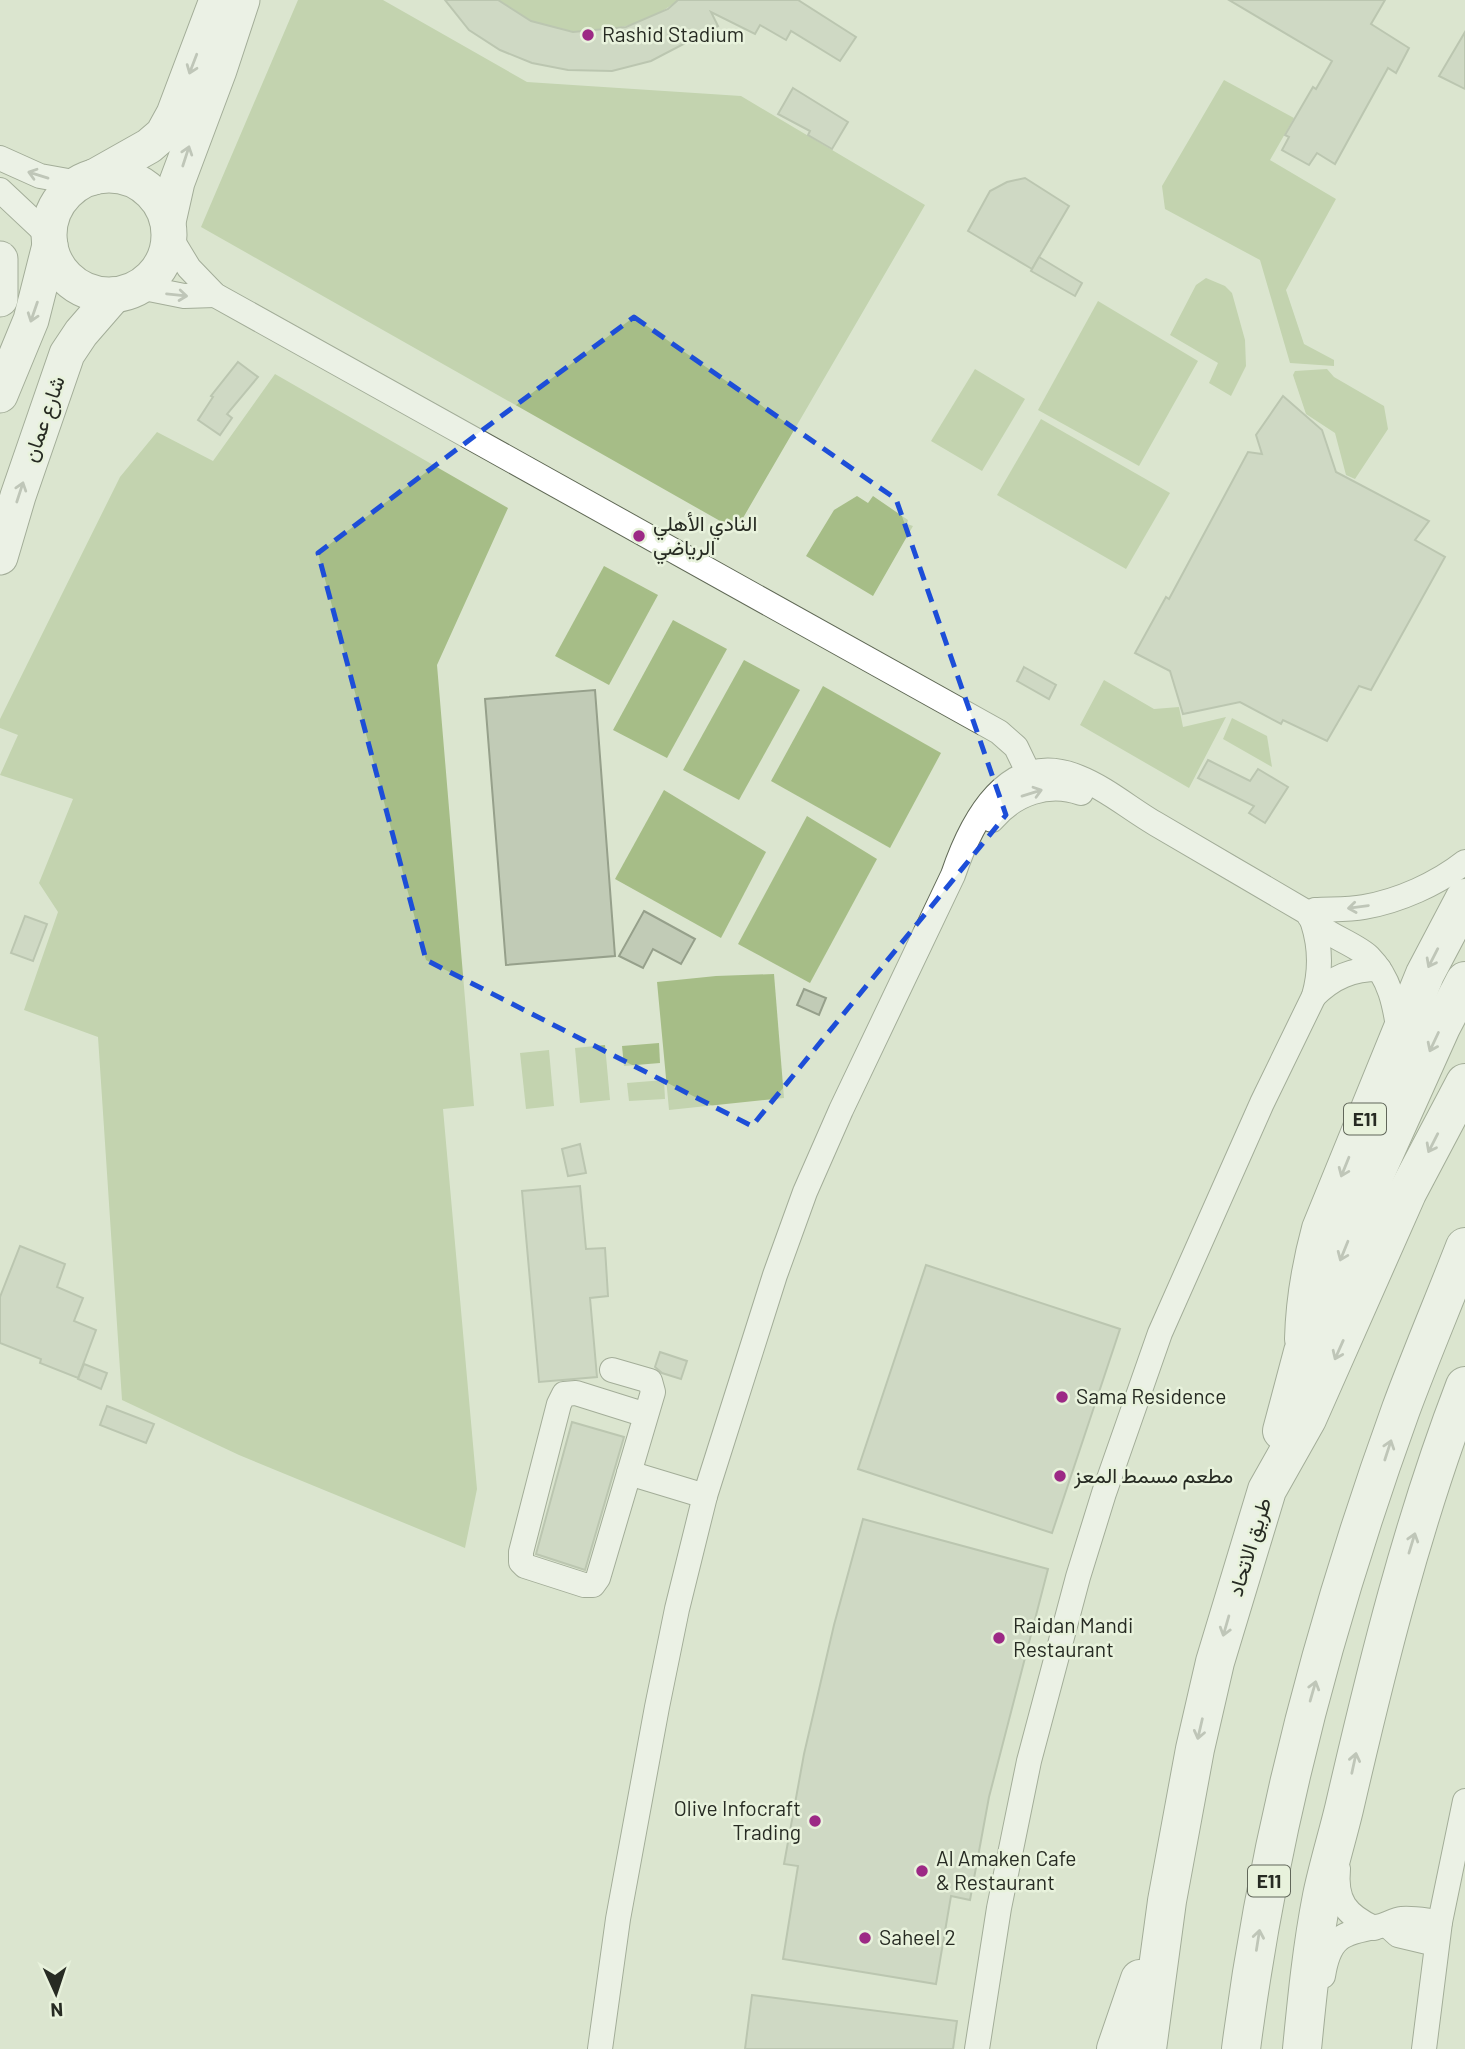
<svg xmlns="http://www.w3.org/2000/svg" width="1465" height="2049" font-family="Barlow,Vazirmatn,sans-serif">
	<rect width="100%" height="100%" fill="#dbe5cf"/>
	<g fill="#a6bd87">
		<polygon points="298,0 383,0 527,82 741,96 925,205 736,530 201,227"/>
		<path d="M498,0H678C641,31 574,42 530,20C519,15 508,7 498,0Z"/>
		<polygon points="1224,80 1294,118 1270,160 1336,199 1286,290 1304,344 1334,360 1334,366 1290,363 1260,260 1165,209 1162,186"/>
		<polygon points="1206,278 1225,286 1232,293 1245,340 1246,366 1231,396 1209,383 1218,363 1170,335 1196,285"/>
		<polygon points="1098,301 1198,361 1139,466 1038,410"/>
		<polygon points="975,369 1025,399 982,471 931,441"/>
		<polygon points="1327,369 1334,377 1384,406 1388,429 1355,479 1346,475 1335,433 1306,414 1293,375 1295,371"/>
		<polygon points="275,374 508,508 437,665 474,1106 443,1109 477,1489 465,1548 239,1455 122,1400 98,1037 24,1010 58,912 39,883 73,799 0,775 18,735 0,728 0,719 120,477 157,432 213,461"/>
		<polygon points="1041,419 1170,493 1126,569 997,495"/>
		<polygon points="857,496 868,503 873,496 908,520 907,524 913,526 873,596 806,556 834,510"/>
		<polygon points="604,566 658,595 609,685 555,656"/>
		<polygon points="673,620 727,649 667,758 613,730"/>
		<polygon points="744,660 800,690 739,800 683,770"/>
		<polygon points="1104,680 1154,709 1179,707 1183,727 1226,717 1189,788 1080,725"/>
		<polygon points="823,686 941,753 890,848 771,781"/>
		<polygon points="1232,718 1267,736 1272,767 1223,739"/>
		<polygon points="664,790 766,852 721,938 615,879"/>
		<polygon points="807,816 877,859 810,983 738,944"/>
		<polygon points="774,974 784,1098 669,1110 657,982 716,976"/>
		<polygon points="659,1043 660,1063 624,1066 622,1046"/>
		<polygon points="605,1045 610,1100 580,1103 575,1048"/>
		<polygon points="549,1050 554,1106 526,1109 520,1053"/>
		<polygon points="664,1080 665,1099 629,1101 627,1083"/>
	</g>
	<g fill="#c1cbb6" stroke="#96a08b" stroke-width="2">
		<polygon points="445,0 498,0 531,21 573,32 626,27 668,9 678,0 798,0 856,37 840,61 791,31 786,40 760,25 755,34 711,12 718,26 651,61 612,71 568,70 532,63 500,50 469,30"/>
		<polygon points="1229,0 1385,0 1371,24 1409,48 1396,73 1388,68 1335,164 1317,153 1309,165 1282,150 1289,137 1285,135 1313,87 1316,89 1332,61"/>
		<polygon points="1465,32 1465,89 1439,76"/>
		<polygon points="793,88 848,122 832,149 808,135 810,131 778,114"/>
		<polygon points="1025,178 1069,206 1032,269 968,231 990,191 1007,182"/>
		<polygon points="1039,257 1082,283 1075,296 1031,271"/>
		<polygon points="238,362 258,377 227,414 232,418 220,435 198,420 213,397 211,396"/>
		<polygon points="1283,396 1322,430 1336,472 1429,521 1415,540 1445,557 1371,690 1359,686 1327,741 1283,720 1281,724 1240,702 1183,714 1170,671 1135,653 1166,597 1169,599 1248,452 1262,454 1256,435"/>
		<polygon points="1024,667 1056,685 1049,699 1017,681"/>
		<polygon points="595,690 615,956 506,965 485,699"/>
		<polygon points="1208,760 1250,781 1258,769 1288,787 1265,823 1249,813 1254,806 1198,778"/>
		<polygon points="644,911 695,939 681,964 653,949 643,968 619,956"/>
		<polygon points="25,916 47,924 33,961 11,953"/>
		<polygon points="804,989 826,998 819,1015 797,1005"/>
		<polygon points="580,1144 586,1173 568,1176 562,1149"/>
		<polygon points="580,1186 586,1249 605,1248 608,1296 590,1298 597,1377 539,1382 522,1191"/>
		<polygon points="20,1246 65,1264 57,1287 83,1298 74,1321 96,1330 78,1378 40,1363 41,1359 0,1343 0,1297"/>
		<polygon points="926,1265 1120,1329 1052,1533 858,1469"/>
		<polygon points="660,1352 687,1361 681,1379 662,1373 655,1367"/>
		<polygon points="84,1364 107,1373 101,1389 78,1379"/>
		<polygon points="107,1406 154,1424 146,1443 100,1425"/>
		<polygon points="572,1422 624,1437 585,1570 536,1554"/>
		<polygon points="863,1519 1048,1569 989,1797 970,1900 951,1896 936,1984 783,1959 798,1866 784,1864 804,1754 834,1625"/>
		<polygon points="752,1995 957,2021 953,2049 745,2049"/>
	</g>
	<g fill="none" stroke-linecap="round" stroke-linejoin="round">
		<defs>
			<g id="street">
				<polyline points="0,158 40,176 79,183"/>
				<polyline points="0,190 49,236"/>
				<polyline points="169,235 189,268 215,295 999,732 1016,747 1029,774"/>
				<polyline points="139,287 184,296 215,295"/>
				<path d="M992,820C1014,794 1048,781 1081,793"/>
				<path d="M1308,913L1315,910C1331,909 1348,910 1364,907C1399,901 1437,884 1465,862"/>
				<path d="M1314,996C1333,977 1352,969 1379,969"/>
				<polyline points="612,1370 650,1381 653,1392 598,1578 593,1585 584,1585 525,1566 521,1562 521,1552 559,1404 564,1394 576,1393 646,1415"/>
				<polyline points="629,1473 705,1496"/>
				<path d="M1338,1869C1335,1901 1346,1915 1374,1928"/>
				<polyline points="1387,1925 1398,1935 1436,1944"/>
				<path d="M1323,1976C1329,1938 1341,1933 1376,1927C1385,1926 1393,1920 1402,1919C1414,1918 1428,1921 1440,1922"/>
				<path d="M600,2049L618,1919L657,1707L677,1609L705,1496L775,1275L805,1192L841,1110L953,875C971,822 1008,748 1078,777C1106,788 1130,809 1156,824C1207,854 1257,883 1308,913C1313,931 1354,942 1369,957C1390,978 1395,1005 1399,1033"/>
				<path d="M977,2049L999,1908L1029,1761L1078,1577L1104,1493L1160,1333L1262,1103L1314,996C1321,971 1321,948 1313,923"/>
				<polyline points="1424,2049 1440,1922 1465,1801"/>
			</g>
			<g id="secondary">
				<circle cx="109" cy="235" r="60"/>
				<polyline points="94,177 149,146 163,134 174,114 217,0"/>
				<polyline points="168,222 177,182 219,70 242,0"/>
				<polyline points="0,259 0,299"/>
				<polyline points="0,395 31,320 50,245"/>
				<polyline points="0,557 18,496 67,354 81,333 114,295"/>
			</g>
			<g id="primary">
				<path d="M1304,1339C1305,1301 1311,1266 1321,1229L1425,974L1465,898"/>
				<path d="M1302,2049C1307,1998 1312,1947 1322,1896C1328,1867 1337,1838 1344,1809C1377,1666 1412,1524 1465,1386"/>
			</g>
			<g id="highway">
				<polyline points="1282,1431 1303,1352 1366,1194 1441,1027 1465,981"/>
				<polyline points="1116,2049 1140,1979"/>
				<polyline points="1147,2049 1167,1901 1195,1749 1215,1662 1267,1490 1307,1419 1407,1193 1465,1083"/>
				<path d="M1241,2049C1269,1831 1326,1616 1401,1409C1421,1355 1444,1301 1465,1247"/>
			</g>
		</defs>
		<use href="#street" stroke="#606956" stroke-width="26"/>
		<use href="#secondary" stroke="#606956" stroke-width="37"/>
		<use href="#primary" stroke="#606956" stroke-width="40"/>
		<use href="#highway" stroke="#606956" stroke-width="40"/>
		<use href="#street" stroke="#fff" stroke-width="24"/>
		<use href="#secondary" stroke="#fff" stroke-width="35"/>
		<use href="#primary" stroke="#fff" stroke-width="38"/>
		<use href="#highway" stroke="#fff" stroke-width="38"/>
	</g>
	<defs><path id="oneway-shaft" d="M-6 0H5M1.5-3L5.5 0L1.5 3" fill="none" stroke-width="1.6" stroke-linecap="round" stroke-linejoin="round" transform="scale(1.75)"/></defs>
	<g stroke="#9ea09c">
		<use href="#oneway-shaft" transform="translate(193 64) rotate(111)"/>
		<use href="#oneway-shaft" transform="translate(186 156) rotate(-72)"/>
		<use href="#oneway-shaft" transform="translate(38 175) rotate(-163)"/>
		<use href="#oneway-shaft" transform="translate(177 295) rotate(6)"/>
		<use href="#oneway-shaft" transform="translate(34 312) rotate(109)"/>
		<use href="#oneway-shaft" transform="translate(20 492) rotate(-72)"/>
		<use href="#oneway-shaft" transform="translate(1032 793) rotate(-17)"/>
		<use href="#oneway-shaft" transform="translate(1358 907) rotate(172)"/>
		<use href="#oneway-shaft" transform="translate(1433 958) rotate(117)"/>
		<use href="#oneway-shaft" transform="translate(1434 1042) rotate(115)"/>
		<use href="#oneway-shaft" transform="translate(1433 1143) rotate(117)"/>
		<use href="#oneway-shaft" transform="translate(1345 1167) rotate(112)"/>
		<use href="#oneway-shaft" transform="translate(1344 1251) rotate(112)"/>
		<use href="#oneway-shaft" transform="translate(1339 1350) rotate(114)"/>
		<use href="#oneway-shaft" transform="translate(1388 1450) rotate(-72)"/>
		<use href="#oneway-shaft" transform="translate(1412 1543) rotate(-73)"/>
		<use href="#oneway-shaft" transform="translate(1226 1626) rotate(106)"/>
		<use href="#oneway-shaft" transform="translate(1313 1691) rotate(-74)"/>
		<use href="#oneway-shaft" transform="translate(1200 1729) rotate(103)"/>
		<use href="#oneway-shaft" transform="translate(1354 1763) rotate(-78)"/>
		<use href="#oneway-shaft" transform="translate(1258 1940) rotate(-81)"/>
	</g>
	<path d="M0 0H1465V2049H0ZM634,317L896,499L1006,815L752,1126L426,960L318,553Z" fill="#dbe5cf" fill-opacity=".55" fill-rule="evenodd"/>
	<path fill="none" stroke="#1d4ed8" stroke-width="5" stroke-dasharray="14 9" stroke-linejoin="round" d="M634,317L896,499L1006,815L752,1126L426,960L318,553Z"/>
	<g fill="#9c2985" stroke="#e8f2dc" stroke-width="2.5">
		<circle cx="588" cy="35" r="7"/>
		<circle cx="639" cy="536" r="7"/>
		<circle cx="1062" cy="1397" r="7"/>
		<circle cx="1060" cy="1476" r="7"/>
		<circle cx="999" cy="1638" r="7"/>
		<circle cx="815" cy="1821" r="7"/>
		<circle cx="922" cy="1871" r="7"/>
		<circle cx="865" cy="1938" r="7"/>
	</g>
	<g text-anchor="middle" stroke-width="5" stroke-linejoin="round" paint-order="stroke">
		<g fill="#e8f2dc" stroke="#61675a" stroke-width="2">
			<rect x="1344" y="1103.5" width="42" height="31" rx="5"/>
			<rect x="1248" y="1865.5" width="42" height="31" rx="5"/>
		</g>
		<g font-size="19" font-weight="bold" fill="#272b23">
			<text x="1365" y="1126">E11</text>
			<text x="1269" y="1888">E11</text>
		</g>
		<g font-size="21" fill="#272b23" stroke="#e8f2dc" text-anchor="start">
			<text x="602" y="42">Rashid Stadium</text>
			<text x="653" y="531">النادي الأهلي<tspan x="653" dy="24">الرياضي</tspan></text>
			<text x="1076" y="1404">Sama Residence</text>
			<text x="1074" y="1483">مطعم مسمط المعز</text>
			<text x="1013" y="1633">Raidan Mandi<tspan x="1013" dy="24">Restaurant</tspan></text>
			<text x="801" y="1816" text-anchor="end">Olive Infocraft<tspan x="801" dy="24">Trading</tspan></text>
			<text x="936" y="1866">Al Amaken Cafe<tspan x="936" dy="24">&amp; Restaurant</tspan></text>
			<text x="879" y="1945">Saheel 2</text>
		</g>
		<g font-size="21" fill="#272b23" stroke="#e8f2dc">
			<text transform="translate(44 419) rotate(-71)" y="7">شارع عمان</text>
			<text transform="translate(1250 1547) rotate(-73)" y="7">طريق الاتحاد</text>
		</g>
	</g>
	<g transform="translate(56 1993) rotate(177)" stroke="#e8f2dc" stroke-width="5" paint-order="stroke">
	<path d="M0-5L12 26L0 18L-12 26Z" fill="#272b23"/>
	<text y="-10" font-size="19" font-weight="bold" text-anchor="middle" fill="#272b23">N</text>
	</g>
</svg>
